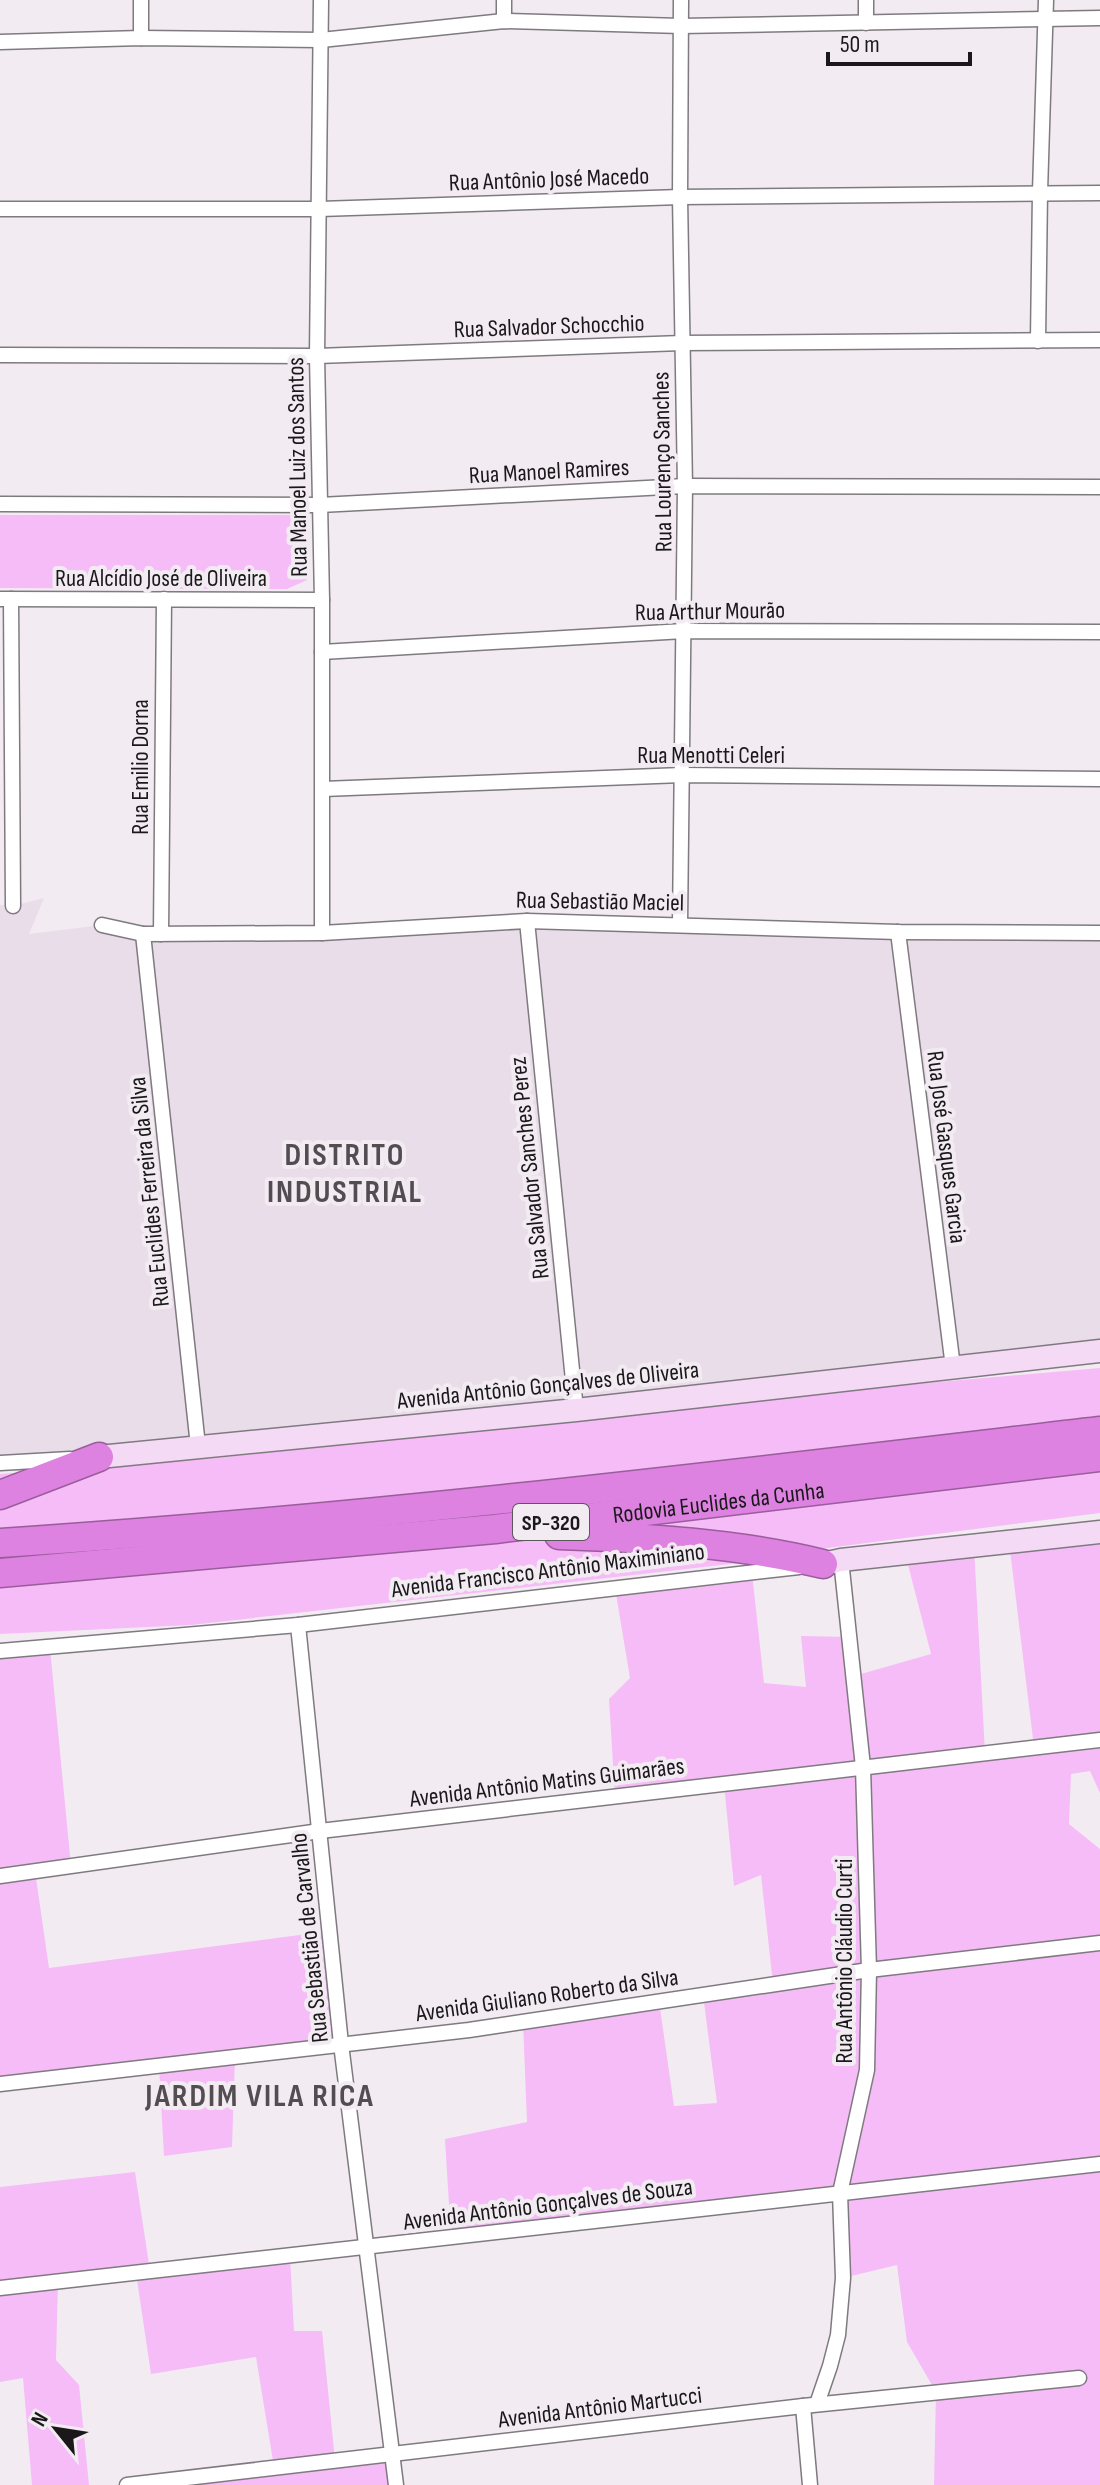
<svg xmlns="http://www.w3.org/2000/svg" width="1100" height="2485" font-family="'Sofia Sans Condensed',sans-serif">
	<rect width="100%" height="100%" fill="#f2ecf2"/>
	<polygon fill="#e9dde9" points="44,898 29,934 102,925 144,934 527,921 1100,933 1100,1351 0,1463 0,905 13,906"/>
	<g fill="#f6bcf7">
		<polygon points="0,515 290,515 303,523 307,580 287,589 0,588"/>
		<polygon points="1100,1368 1100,1513 781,1554 739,1563 191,1625 0,1634 0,1474 217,1458 881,1387"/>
		<polygon points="1100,1532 1100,1793 1090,1771 1071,1774 1069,1824 1100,1849 1100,2485 934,2485 936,2392 907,2342 897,2265 843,2278 840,2193 451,2237 445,2139 527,2122 523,2022 659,2001 674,2106 717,2103 703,1995 773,1984 761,1875 734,1886 724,1784 615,1796 609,1699 630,1678 615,1588 752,1573 764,1683 806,1687 801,1636 849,1637 854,1676 931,1654 905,1553 974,1546 985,1753 1034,1747 1009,1542"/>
		<polygon points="50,1648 71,1866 35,1871 49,1968 330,1931 341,2044 235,2057 232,2147 164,2156 159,2066 0,2084 0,1651"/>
		<polygon points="135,2172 150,2271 290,2256 294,2331 322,2331 335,2460 391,2453 396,2485 127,2485 274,2467 256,2357 151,2374 136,2273 58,2282 56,2360 79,2385 89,2485 32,2485 23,2378 0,2382 0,2187"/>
	</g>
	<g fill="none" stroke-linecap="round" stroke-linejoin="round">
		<defs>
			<g id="minor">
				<polyline points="141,0 141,38"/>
				<polyline points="321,0 317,356 322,600 322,933"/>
				<polyline points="866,0 866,23"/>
				<polyline points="504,21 504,0"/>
				<polyline points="0,42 141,38 321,40 504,21 681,26 1100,18"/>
				<polyline points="0,209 320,209 680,197 1100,193"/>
				<polyline points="1038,341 1040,192 1046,0"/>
				<polyline points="0,355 317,356 682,343 1100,340"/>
				<polyline points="0,504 320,505 685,486 1100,487"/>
				<polyline points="0,599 322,600"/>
				<polyline points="11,599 13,906"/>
				<polyline points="322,652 684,631 1100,632"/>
				<polyline points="323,789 682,775 1100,779"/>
				<polyline points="527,921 576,1410"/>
				<polyline points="680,924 685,486 680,197 681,0"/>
				<polyline points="102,925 143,934 322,933 527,921 898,932 1100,933"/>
				<polyline points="898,932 953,1367"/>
				<polyline points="143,934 198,1446"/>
				<polyline points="161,934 164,599"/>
				<polyline points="0,1463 70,1459"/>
				<polyline points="298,1625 341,2044 396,2485"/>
				<polyline points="0,1651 298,1625 799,1567"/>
				<polyline points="0,1876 320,1831 1100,1740"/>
				<polyline points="0,2084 469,2030 869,1970 1100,1943"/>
				<polyline points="0,2288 1100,2164"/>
				<polyline points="817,2404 830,2366 838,2335 843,2278 840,2193 867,2070 869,1970 863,1767 841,1560"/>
				<polyline points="803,2406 810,2485"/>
				<polyline points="127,2485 803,2406 1079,2378"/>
			</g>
			<g id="secondary">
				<polyline points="99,1457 576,1410 1100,1351"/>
				<polyline points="823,1564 841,1560 1100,1532"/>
			</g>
			<g id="motorway">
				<polyline points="0,1495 99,1457"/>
				<path d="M559,1535C648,1538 737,1543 823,1564"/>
				<path d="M0,1543C368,1519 734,1474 1100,1431"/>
				<path id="s1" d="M0,1573L495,1529L1100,1457"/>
			</g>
		</defs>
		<use href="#minor" stroke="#7f7a7f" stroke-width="17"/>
		<use href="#secondary" stroke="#7f7a7f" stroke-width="25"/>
		<use href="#motorway" stroke="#995d9b" stroke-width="31"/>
		<use href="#minor" stroke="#fff" stroke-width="14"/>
		<use href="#secondary" stroke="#f5daf6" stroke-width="22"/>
		<use href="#motorway" stroke="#dd82e0" stroke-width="28"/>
	</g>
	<g text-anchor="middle" stroke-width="8" stroke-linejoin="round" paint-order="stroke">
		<rect fill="#f2ecf2" stroke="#5b585b" stroke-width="2" x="513" y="1504" width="76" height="36" rx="6"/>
		<g font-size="22" font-weight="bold" fill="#1a181a">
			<text x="551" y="1530">SP-320</text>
		</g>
		<g font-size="24" fill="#1a181a" stroke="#f2ecf2">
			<text transform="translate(549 179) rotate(-2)" y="8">Rua Antônio José Macedo</text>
			<text transform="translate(549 326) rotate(-2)" y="8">Rua Salvador Schocchio</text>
			<text transform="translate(662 462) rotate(-91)" y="8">Rua Lourenço Sanches</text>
			<text transform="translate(297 467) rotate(-91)" y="8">Rua Manoel Luiz dos Santos</text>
			<text transform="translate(549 471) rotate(-3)" y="8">Rua Manoel Ramires</text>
			<text x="161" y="586">Rua Alcídio José de Oliveira</text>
			<text transform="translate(710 611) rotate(-1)" y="8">Rua Arthur Mourão</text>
			<text x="711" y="763">Rua Menotti Celeri</text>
			<text transform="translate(140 767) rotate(-90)" y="8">Rua Emilio Dorna</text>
			<text transform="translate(600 901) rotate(1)" y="8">Rua Sebastião Maciel</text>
			<text transform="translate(947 1147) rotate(83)" y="8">Rua José Gasques Garcia</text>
			<text transform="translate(529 1168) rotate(-96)" y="8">Rua Salvador Sanches Perez</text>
			<text transform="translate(149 1192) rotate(-96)" y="8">Rua Euclides Ferreira da Silva</text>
			<text transform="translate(548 1385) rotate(-6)" y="8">Avenida Antônio Gonçalves de Oliveira</text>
			<text dy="8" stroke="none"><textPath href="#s1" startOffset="722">Rodovia Euclides da Cunha</textPath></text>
			<text transform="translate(548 1570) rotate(-7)" y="8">Avenida Francisco Antônio Maximiniano</text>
			<text transform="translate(547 1782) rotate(-7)" y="8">Avenida Antônio Matins Guimarães</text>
			<text transform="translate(309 1938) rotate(-96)" y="8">Rua Sebastião de Carvalho</text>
			<text transform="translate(844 1961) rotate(-90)" y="8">Rua Antônio Cláudio Curti</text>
			<text transform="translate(547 1995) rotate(-8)" y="8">Avenida Giuliano Roberto da Silva</text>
			<text transform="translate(548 2204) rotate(-7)" y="8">Avenida Antônio Gonçalves de Souza</text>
			<text transform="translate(600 2407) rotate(-7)" y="8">Avenida Antônio Martucci</text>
		</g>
		<g font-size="32" font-weight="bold" letter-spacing="2" fill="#534d52" stroke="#f2ecf2">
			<text x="345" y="1165">DISTRITO<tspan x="345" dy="37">INDUSTRIAL</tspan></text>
			<text x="260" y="2106">JARDIM VILA RICA</text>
		</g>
	</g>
	<g transform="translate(56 2429) rotate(300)" stroke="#f2ecf2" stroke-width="6" paint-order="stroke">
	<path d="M0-6L14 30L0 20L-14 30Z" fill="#1a181a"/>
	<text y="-12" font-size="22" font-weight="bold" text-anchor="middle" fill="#1a181a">N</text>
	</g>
	<path d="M828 52v12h142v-12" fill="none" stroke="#1a181a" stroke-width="4"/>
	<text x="840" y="52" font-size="24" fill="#1a181a" stroke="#f2ecf2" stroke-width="6" paint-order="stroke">50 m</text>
</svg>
